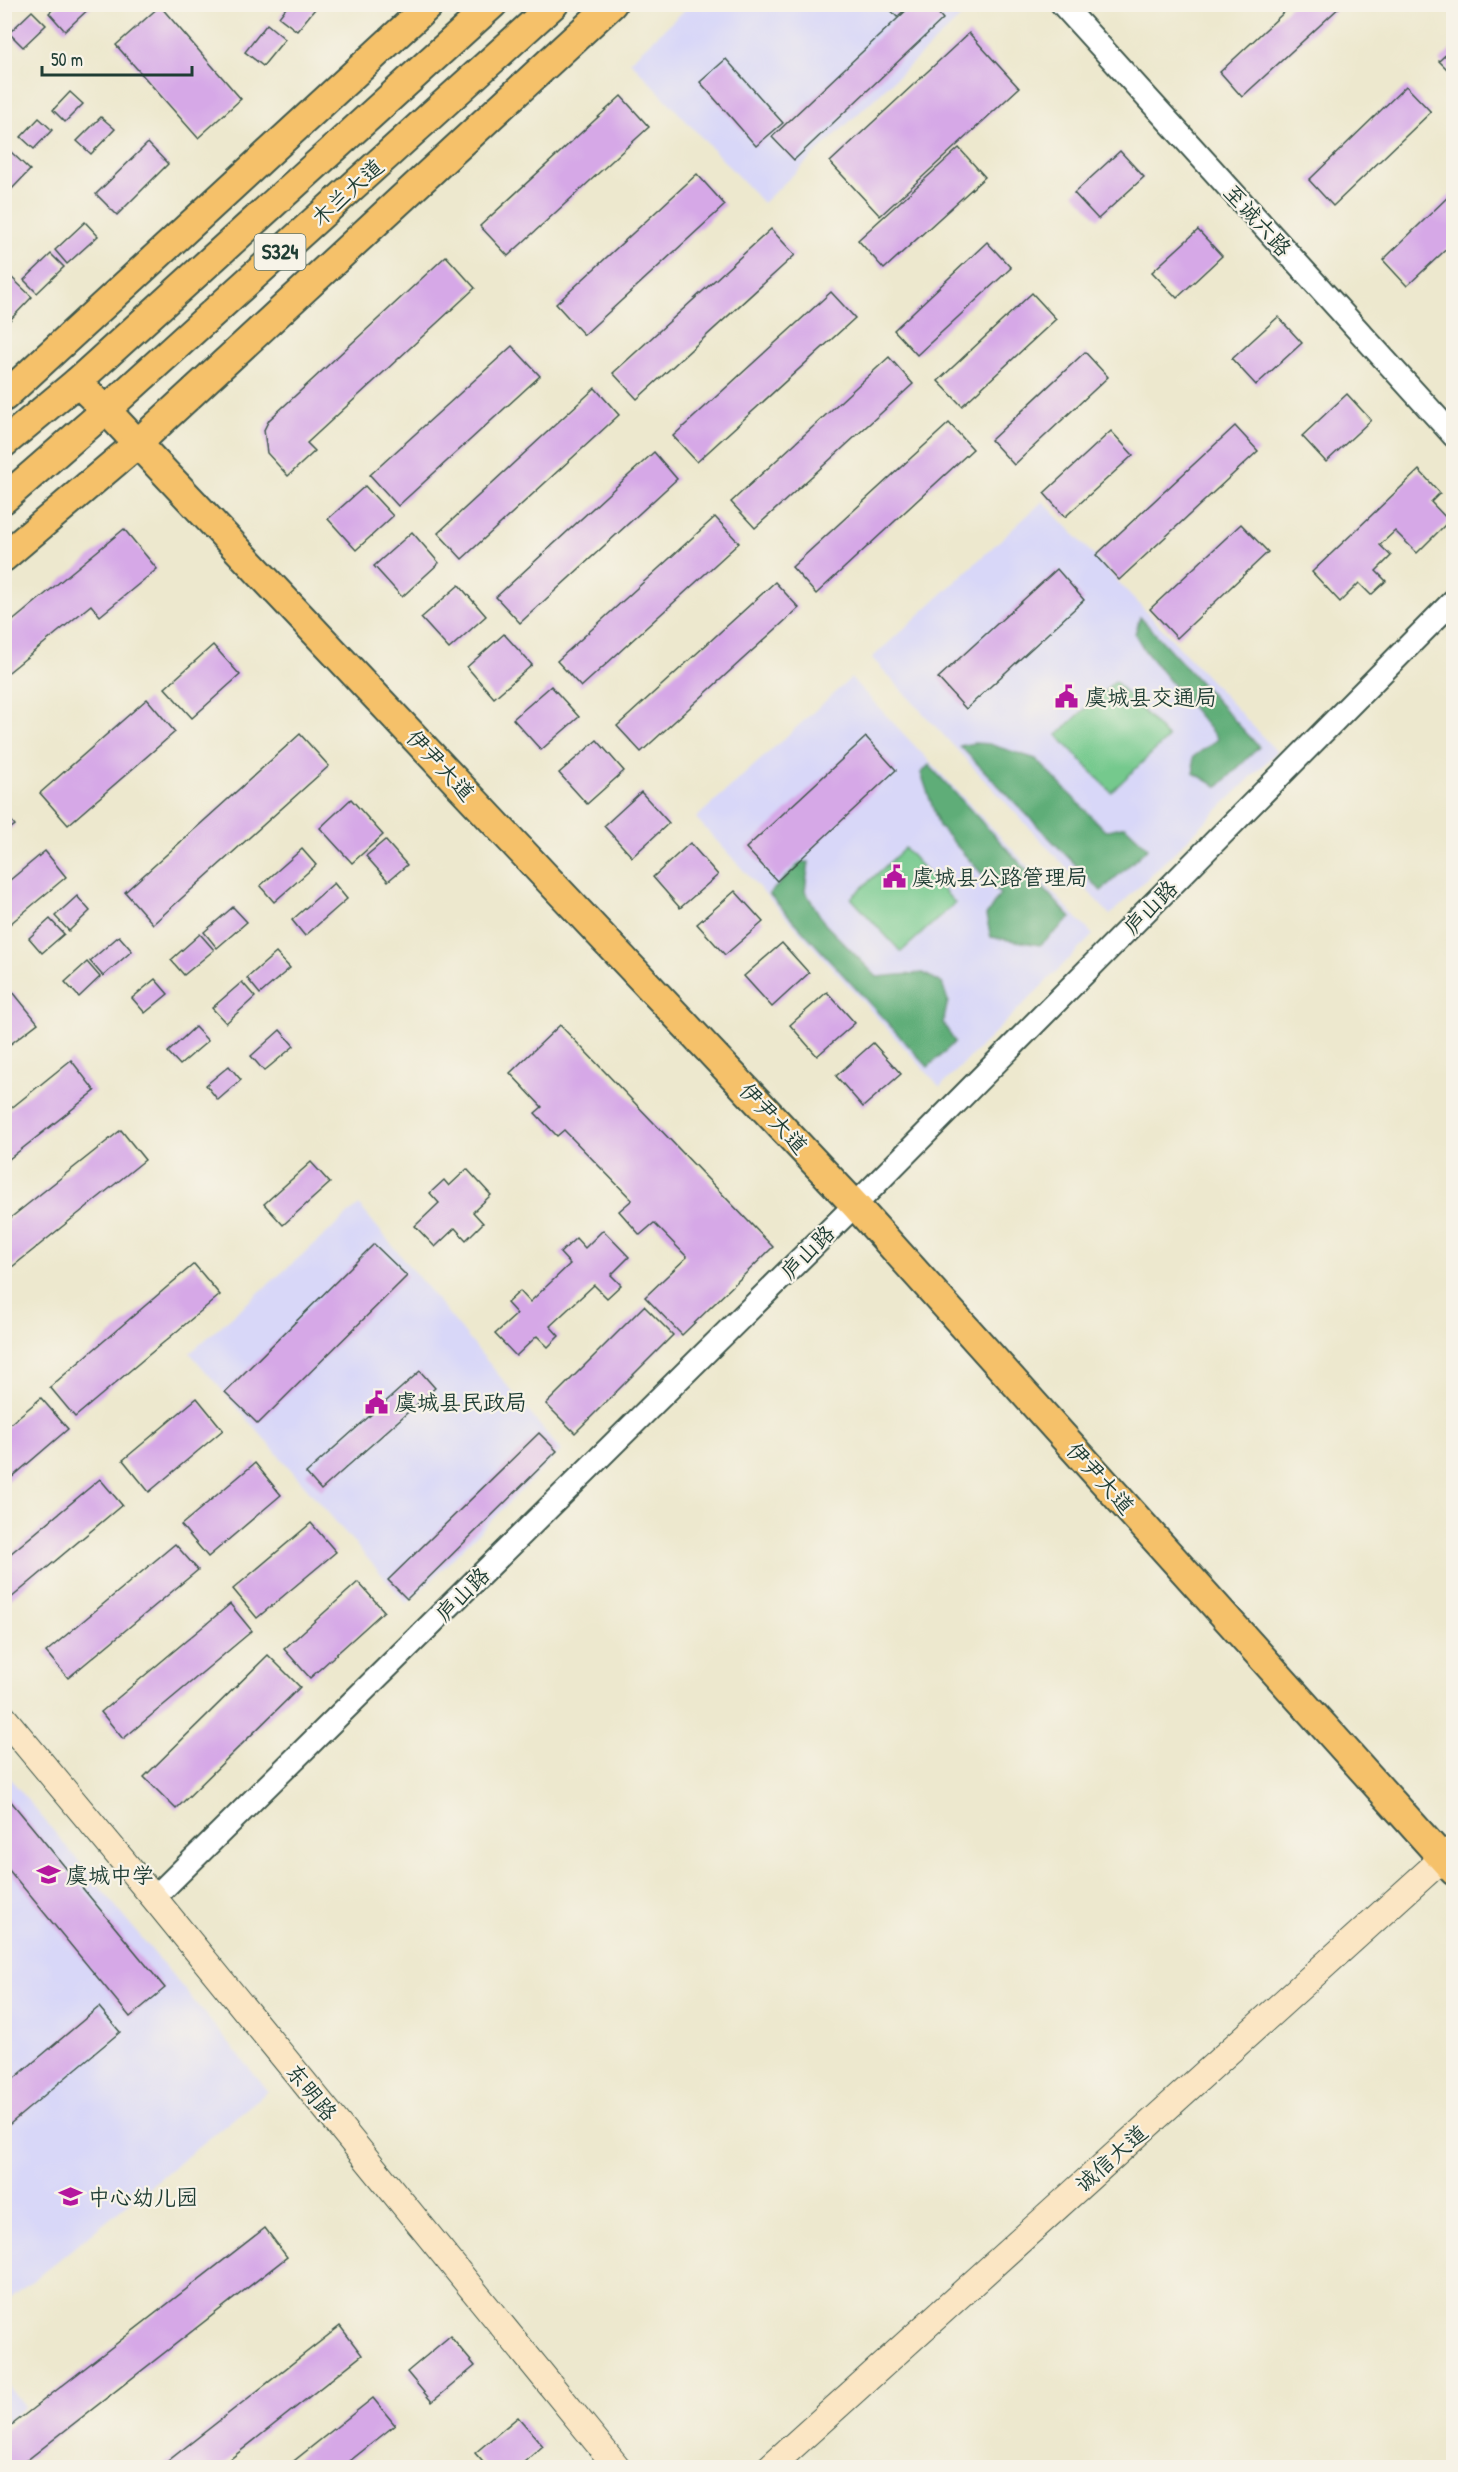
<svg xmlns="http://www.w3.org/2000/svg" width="1458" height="2472" font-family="'Patrick Hand','LXGW WenKai TC',sans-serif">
	<rect width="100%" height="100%" fill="#f7f3e8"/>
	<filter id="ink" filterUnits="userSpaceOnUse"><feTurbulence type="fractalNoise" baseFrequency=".0167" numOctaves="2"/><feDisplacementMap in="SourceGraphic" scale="12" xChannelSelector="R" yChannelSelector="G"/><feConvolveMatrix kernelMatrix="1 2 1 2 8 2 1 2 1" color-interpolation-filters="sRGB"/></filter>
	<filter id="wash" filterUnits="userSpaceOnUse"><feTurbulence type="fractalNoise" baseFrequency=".008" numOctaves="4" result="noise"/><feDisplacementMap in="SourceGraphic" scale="24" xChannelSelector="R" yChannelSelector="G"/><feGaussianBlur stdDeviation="1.35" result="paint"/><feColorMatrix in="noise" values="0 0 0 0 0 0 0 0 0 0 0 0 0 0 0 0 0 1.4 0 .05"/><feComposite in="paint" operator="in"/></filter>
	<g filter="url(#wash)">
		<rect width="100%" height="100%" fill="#ede8ce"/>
		<g fill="#d8d7f8">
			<polygon points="690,5 974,5 763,203 630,61"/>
			<polygon points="1043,501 1277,752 1110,915 872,658"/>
			<polygon points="851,678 1093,935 940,1087 696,818"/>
			<polygon points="359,1205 561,1451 407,1604 190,1353"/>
			<polygon points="4,1771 268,2091 5,2303 4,2303"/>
			<polygon points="4,2381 25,2407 5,2423 4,2423"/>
		</g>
		<g fill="#74c98d" stroke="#4a8360" stroke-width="1.5">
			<polygon points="1115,681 1168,738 1111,792 1057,735"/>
			<polygon points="905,848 955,903 901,952 851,898"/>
		</g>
		<g fill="#5fad78" stroke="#3f7556" stroke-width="1.5">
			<polygon points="1140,617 1259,747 1218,787 1194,773 1193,757 1218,739 1145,651 1135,634"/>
			<polygon points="974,743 989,744 1036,759 1105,831 1125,826 1148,848 1101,891 960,746"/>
			<polygon points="929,765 1071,918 1040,945 991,937 986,916 1000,894 939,826 921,773"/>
			<polygon points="801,862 809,862 805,891 825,924 877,977 923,973 942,983 948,1001 943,1023 955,1042 928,1067 769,894"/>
		</g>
		<g id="blocks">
			<g fill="#d6a8e7">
				<polygon points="59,4 94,4 65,31 49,13"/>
				<polygon points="289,4 319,4 297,31 279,17"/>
				<polygon points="885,4 911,4 897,17"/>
				<polygon points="913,4 930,4 943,19 794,160 772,137"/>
				<polygon points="1293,4 1343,4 1242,97 1220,72"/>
				<polygon points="160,6 241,99 198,138 116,45"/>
				<polygon points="32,11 46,25 23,47 9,33"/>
				<polygon points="267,24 285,39 263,66 245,52"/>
				<polygon points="969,33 1019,88 880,216 830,162"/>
				<polygon points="1454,47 1454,76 1439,61"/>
				<polygon points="726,59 783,123 756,146 700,82"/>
				<polygon points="1406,86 1431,112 1333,206 1309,180"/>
				<polygon points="70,92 83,104 65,122 53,110"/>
				<polygon points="621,96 649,127 508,256 480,226"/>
				<polygon points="101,117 115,129 91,154 77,141"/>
				<polygon points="39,118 52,130 34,149 21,137"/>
				<polygon points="148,143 168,164 117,215 96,194"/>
				<polygon points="959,148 985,177 884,269 858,240"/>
				<polygon points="1120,151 1144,177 1098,219 1074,193"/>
				<polygon points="11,152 30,170 9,192 4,188 4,159"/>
				<polygon points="697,174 725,205 584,335 556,304"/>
				<polygon points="1454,191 1454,242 1407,286 1383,260"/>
				<polygon points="85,222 98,236 67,264 55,250"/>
				<polygon points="771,229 795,255 637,399 613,373"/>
				<polygon points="1198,230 1222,256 1177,298 1152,272"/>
				<polygon points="987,242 1011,268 917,355 894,330"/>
				<polygon points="51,254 64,267 37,293 24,280"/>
				<polygon points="446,256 475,288 307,443 315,451 288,476 267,453 264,430 269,420"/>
				<polygon points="10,276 32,297 10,320 4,315 4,282"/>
				<polygon points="831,292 855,318 697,462 673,436"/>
				<polygon points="1032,293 1056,319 962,406 938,381"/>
				<polygon points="1278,317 1302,343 1256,385 1232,359"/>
				<polygon points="512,346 540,376 398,506 370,475"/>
				<polygon points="1085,352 1108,377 1014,465 991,440"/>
				<polygon points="889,357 913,384 755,528 731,502"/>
				<polygon points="595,388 619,415 462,559 438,533"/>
				<polygon points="1347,394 1371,420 1326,462 1302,436"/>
				<polygon points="949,423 973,449 816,594 792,567"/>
				<polygon points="1235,426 1258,451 1119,580 1096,555"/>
				<polygon points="1111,431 1133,455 1065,517 1044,493"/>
				<polygon points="654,452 677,479 520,623 496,597"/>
				<polygon points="1419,470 1440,493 1431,502 1449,521 1417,553 1395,531 1380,545 1391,556 1376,571 1386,581 1371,595 1359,583 1340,602 1312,572"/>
				<polygon points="365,486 393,516 356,550 328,519"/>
				<polygon points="715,517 739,543 581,687 557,661"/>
				<polygon points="1241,524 1268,552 1177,638 1150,609"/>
				<polygon points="124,529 157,569 100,616 91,605 4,676 4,628"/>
				<polygon points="412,532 439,563 402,597 374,566"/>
				<polygon points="1057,569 1084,600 966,709 938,678"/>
				<polygon points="775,582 799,608 641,752 617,726"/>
				<polygon points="459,585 486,616 449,649 421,618"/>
				<polygon points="504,634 532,665 494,698 467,667"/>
				<polygon points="213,645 240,675 192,718 165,688"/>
				<polygon points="551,686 579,717 541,750 513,719"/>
				<polygon points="147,699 175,732 68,825 40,793"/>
				<polygon points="300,734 329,766 153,924 125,892"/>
				<polygon points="866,737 896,770 777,881 746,848"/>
				<polygon points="597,740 624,771 587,804 559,773"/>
				<polygon points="641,792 669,823 632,857 604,826"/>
				<polygon points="351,799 383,835 352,863 320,828"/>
				<polygon points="4,812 15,825 4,833"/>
				<polygon points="385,840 407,865 388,881 366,856"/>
				<polygon points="690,843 718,875 680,908 653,877"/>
				<polygon points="302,849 316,865 274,902 260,886"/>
				<polygon points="45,851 66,877 4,929 4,885"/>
				<polygon points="334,883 347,899 305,936 292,920"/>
				<polygon points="735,891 763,922 725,955 697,924"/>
				<polygon points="77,896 90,911 69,931 55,916"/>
				<polygon points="233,907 247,922 217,948 204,932"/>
				<polygon points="50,919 64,934 42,953 29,938"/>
				<polygon points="200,934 214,950 184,975 171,960"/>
				<polygon points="119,936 132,951 103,976 90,961"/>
				<polygon points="782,943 809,973 772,1007 744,976"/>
				<polygon points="276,953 290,968 260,994 247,978"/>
				<polygon points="87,962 100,977 79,997 65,982"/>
				<polygon points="155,979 168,994 145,1013 132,998"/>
				<polygon points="242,982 255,997 226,1023 212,1008"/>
				<polygon points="13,992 38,1023 4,1049 4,1000"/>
				<polygon points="827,992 855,1023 817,1056 790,1025"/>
				<polygon points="560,1025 773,1247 682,1335 645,1297 687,1257 654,1223 640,1235 619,1211 632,1200 564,1130 557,1136 535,1113 542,1107 510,1073"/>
				<polygon points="195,1027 208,1041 180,1065 168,1052"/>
				<polygon points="280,1030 294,1046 264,1071 251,1056"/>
				<polygon points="873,1043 901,1074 863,1107 836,1076"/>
				<polygon points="71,1060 95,1091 4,1163 4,1114"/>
				<polygon points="229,1066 241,1080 218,1100 206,1085"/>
				<polygon points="121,1130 145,1160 12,1267 4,1258 4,1223"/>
				<polygon points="311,1162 330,1183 283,1225 264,1204"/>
				<polygon points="467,1169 491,1195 473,1212 483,1223 466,1240 455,1228 435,1247 415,1226 439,1203 430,1193 444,1180 449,1186"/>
				<polygon points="603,1230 629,1257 611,1275 621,1285 607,1298 594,1285 550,1326 559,1336 548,1347 537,1336 516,1356 495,1334 517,1314 507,1303 520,1291 530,1302 570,1264 560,1253 576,1238 585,1248"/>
				<polygon points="374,1244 407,1276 258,1424 225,1392"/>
				<polygon points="194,1264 220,1295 75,1417 50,1387"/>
				<polygon points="644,1306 673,1335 575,1433 546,1404"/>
				<polygon points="420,1371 435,1388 321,1490 306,1473"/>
				<polygon points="41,1398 68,1429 4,1484 4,1429"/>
				<polygon points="197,1398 223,1430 149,1492 123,1460"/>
				<polygon points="539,1433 557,1451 407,1599 388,1580"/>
				<polygon points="255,1463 281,1495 208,1557 181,1525"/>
				<polygon points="100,1479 122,1505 4,1604 4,1559"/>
				<polygon points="311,1523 336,1552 257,1618 233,1589"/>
				<polygon points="175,1544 198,1570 68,1678 46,1652"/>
				<polygon points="358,1582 384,1611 310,1678 284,1649"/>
				<polygon points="230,1604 252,1631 123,1739 101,1712"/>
				<polygon points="268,1655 300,1687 176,1809 144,1777"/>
				<polygon points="4,1793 165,1988 130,2017 4,1864"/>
				<polygon points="99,2007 120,2032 4,2129 4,2087"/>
				<polygon points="265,2228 287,2257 17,2468 4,2468 4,2431"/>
				<polygon points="340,2326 362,2355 219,2468 159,2468"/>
				<polygon points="450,2336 475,2366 432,2402 407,2372"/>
				<polygon points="373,2398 395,2425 341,2468 285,2468"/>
				<polygon points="518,2417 543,2446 517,2468 488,2468 475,2453"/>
			</g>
		</g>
	</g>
	<g filter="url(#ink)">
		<use href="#blocks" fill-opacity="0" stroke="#3e574b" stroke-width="1.5"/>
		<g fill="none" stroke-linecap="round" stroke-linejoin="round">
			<defs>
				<g id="tertiary">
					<polyline points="1062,4 1454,436"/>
					<polyline points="154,1898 855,1205 1454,600"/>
				</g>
				<g id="secondary">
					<polyline points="4,1718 154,1898 618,2468"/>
					<polyline points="769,2468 1454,1848"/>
				</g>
				<g id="primary">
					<polyline points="77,382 106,410 855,1205 1454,1871"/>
					<polyline points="4,397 430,4"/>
					<polyline points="4,443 77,382 493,4"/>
					<polyline points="4,499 106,410 554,4"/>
					<polyline points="4,557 138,443 612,4"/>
				</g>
			</defs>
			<use href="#tertiary" stroke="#3e574b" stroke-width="26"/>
			<use href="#secondary" stroke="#3e574b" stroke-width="28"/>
			<use href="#primary" stroke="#3e574b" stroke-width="32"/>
			<use href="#tertiary" stroke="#fff" stroke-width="22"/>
			<use href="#secondary" stroke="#fbe6c4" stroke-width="26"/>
			<use href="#primary" stroke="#f5c16b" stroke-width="28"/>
		</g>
	</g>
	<defs>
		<symbol id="civic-bare" viewBox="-9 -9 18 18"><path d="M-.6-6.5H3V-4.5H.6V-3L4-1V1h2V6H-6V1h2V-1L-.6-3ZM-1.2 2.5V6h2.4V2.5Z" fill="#b5179e" stroke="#f7f3e8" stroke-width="2.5" paint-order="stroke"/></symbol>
		<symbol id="school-bare" viewBox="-9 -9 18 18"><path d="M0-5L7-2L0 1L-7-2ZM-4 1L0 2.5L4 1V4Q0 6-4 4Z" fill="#b5179e" stroke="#f7f3e8" stroke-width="2.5" paint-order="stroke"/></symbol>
	</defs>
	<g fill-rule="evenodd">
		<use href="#civic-bare" x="1050" y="680" width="33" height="33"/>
		<use href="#civic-bare" x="878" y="860" width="33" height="33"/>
		<use href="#civic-bare" x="360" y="1386" width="33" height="33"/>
		<use href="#school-bare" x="32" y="1858" width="33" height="33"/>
		<use href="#school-bare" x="54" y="2180" width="33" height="33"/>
	</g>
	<g text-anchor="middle" stroke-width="4.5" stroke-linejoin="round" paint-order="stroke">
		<rect fill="#f7f3e8" stroke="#60746a" stroke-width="1.5" x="254.5" y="234" width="51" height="36" rx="4.5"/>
		<g font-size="21" font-weight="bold" fill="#1f3d34">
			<text x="280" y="259">S324</text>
		</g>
		<g font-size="22" fill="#1f3d34" stroke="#f7f3e8">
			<text transform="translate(347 192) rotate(-42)" y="8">木兰大道</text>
			<text transform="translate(1258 220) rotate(48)" y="8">至诚六路</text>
			<text transform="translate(441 765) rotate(47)" y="8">伊尹大道</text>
			<text transform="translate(1150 907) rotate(-45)" y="8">庐山路</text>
			<text transform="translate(774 1118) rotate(47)" y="8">伊尹大道</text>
			<text transform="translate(807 1252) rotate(-45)" y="8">庐山路</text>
			<text transform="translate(1101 1478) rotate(48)" y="8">伊尹大道</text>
			<text transform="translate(462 1594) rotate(-45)" y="8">庐山路</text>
			<text transform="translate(312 2092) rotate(51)" y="8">东明路</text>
			<text transform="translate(1111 2158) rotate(-42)" y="8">诚信大道</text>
		</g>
		<g font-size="22" fill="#1f3d34" stroke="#f7f3e8" text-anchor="start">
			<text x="1085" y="705">虞城县交通局</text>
			<text x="912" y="885">虞城县公路管理局</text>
			<text x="395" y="1410">虞城县民政局</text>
			<text x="66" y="1883">虞城中学</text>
			<text x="88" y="2205">中心幼儿园</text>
		</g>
	</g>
	<rect width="1458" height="2472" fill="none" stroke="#f7f3e8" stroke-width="24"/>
	<path d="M42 66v9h150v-9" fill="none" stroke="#1f3d34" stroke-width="3"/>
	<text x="51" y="66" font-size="18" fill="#1f3d34" stroke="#f7f3e8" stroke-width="4.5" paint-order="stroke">50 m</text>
</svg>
